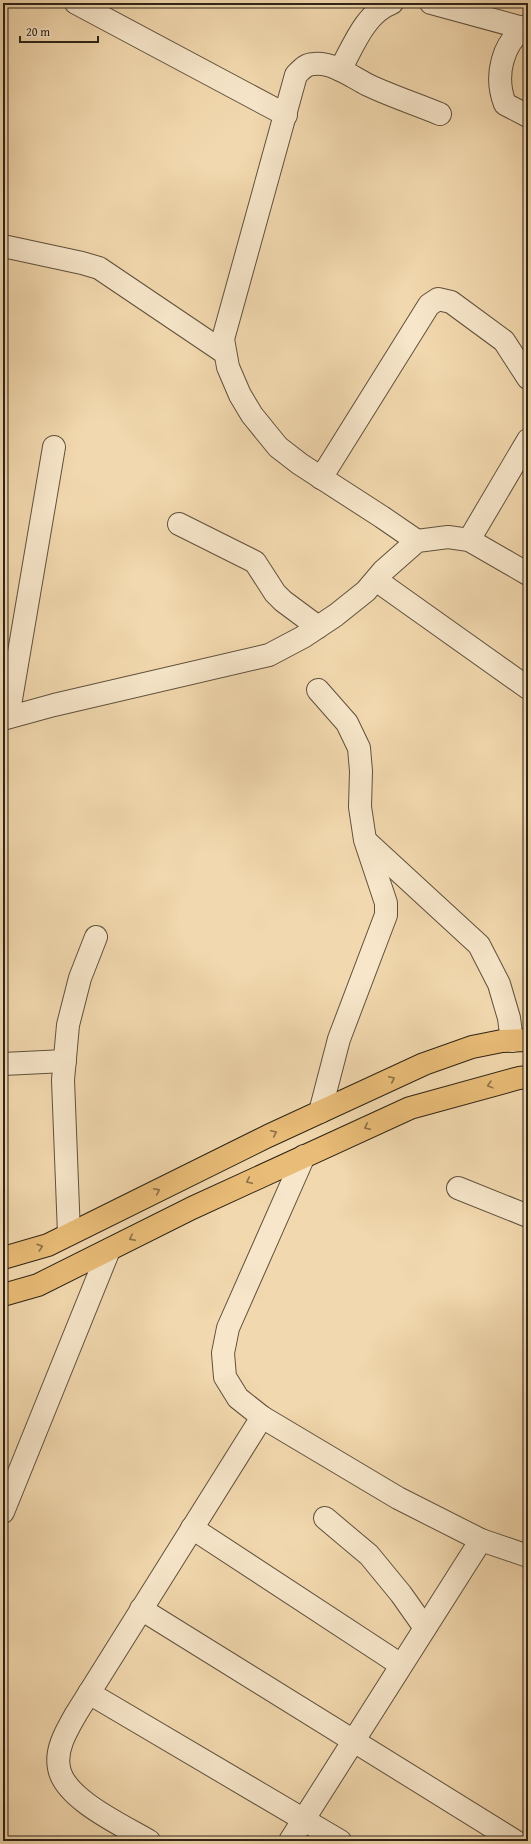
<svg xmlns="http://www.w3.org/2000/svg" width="531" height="1844" font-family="'Gentium Book Plus',serif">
	<rect width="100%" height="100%" fill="#f2d8ae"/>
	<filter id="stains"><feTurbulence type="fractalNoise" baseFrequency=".005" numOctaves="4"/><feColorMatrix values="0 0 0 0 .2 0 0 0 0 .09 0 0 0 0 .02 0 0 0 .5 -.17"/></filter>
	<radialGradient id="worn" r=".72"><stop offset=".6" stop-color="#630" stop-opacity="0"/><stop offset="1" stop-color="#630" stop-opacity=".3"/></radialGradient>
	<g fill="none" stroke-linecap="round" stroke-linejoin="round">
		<defs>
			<g id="minor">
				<polyline points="76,3 286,115"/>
				<polyline points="431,3 523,28"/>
				<path d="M528,25C502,42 494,76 505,104L528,116"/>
				<path d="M340,70C353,47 365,13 392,3"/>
				<polyline points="3,246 82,263 99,268 225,353"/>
				<polyline points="321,478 429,305 438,299 451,302 504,341 528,378"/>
				<polyline points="179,524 255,562 275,593 283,601 318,627"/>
				<polyline points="469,540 528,440"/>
				<path d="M417,541L382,517L300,464L278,447L252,415L240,395L228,367L223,339L296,75C302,69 306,64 314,64C333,62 352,77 368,85C391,96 416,104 440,114"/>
				<polyline points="376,580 528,688"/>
				<polyline points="318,690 347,723 359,748 361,771 360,807 365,840 386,903 386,915 339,1039 320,1112"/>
				<polyline points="8,717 54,447"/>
				<polyline points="3,719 54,705 269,655 303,637 336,615 366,591 383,571 417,541 448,537 469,540 528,574"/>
				<polyline points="366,841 479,945 499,984 509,1018 512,1041"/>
				<polyline points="3,1064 65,1061"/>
				<polyline points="304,1156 228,1328 223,1353 225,1377 238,1398 262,1417 398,1498 481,1540 528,1556"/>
				<polyline points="458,1188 528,1216"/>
				<polyline points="69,1234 63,1080 68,1025 80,978 96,937"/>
				<polyline points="3,1512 109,1250"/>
				<polyline points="325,1518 369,1555 401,1594 425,1628"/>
				<polyline points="192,1528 401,1665"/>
				<polyline points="141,1609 515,1841"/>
				<polyline points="89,1693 340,1841"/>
				<path d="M149,1841C124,1826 64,1799 59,1768C55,1749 67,1730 76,1714L262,1417"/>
				<polyline points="290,1841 481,1540"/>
			</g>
			<g id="highway">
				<polyline points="3,1258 48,1245 268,1136 424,1064 472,1047 502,1041 528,1040"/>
				<polyline points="3,1295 38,1285 192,1208 410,1108 519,1078 528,1077"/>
			</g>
		</defs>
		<use href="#minor" stroke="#5f503d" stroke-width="24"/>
		<use href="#highway" stroke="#2e2317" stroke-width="24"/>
		<use href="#minor" stroke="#f7e6ca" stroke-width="22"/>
		<use href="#highway" stroke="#e9bc77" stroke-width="22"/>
	</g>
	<defs><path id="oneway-chevron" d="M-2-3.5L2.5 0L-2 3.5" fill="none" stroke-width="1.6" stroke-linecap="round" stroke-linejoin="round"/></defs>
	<g stroke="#8c7047">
		<use href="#oneway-chevron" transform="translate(392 1079) rotate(-25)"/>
		<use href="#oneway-chevron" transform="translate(490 1085) rotate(165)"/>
		<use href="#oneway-chevron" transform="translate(367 1127) rotate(155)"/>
		<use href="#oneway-chevron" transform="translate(274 1133) rotate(-25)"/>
		<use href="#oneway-chevron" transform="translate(249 1181) rotate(155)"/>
		<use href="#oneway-chevron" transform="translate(157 1191) rotate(-26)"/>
		<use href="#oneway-chevron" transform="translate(132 1238) rotate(153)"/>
		<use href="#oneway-chevron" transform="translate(40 1247) rotate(-18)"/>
	</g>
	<rect width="531" height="1844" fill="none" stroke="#f2d8ae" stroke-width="16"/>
	<rect x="4" y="4" width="523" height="1836" fill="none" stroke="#2e2317" stroke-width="2"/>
	<rect x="8" y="8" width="515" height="1828" fill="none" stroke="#2e2317"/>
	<path d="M20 36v6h78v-6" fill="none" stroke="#2e2317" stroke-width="2"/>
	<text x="26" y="36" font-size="12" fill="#2e2317" stroke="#f7e6ca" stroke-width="3" paint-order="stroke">20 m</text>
	<rect width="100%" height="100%" filter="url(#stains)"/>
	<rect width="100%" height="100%" fill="url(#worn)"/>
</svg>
